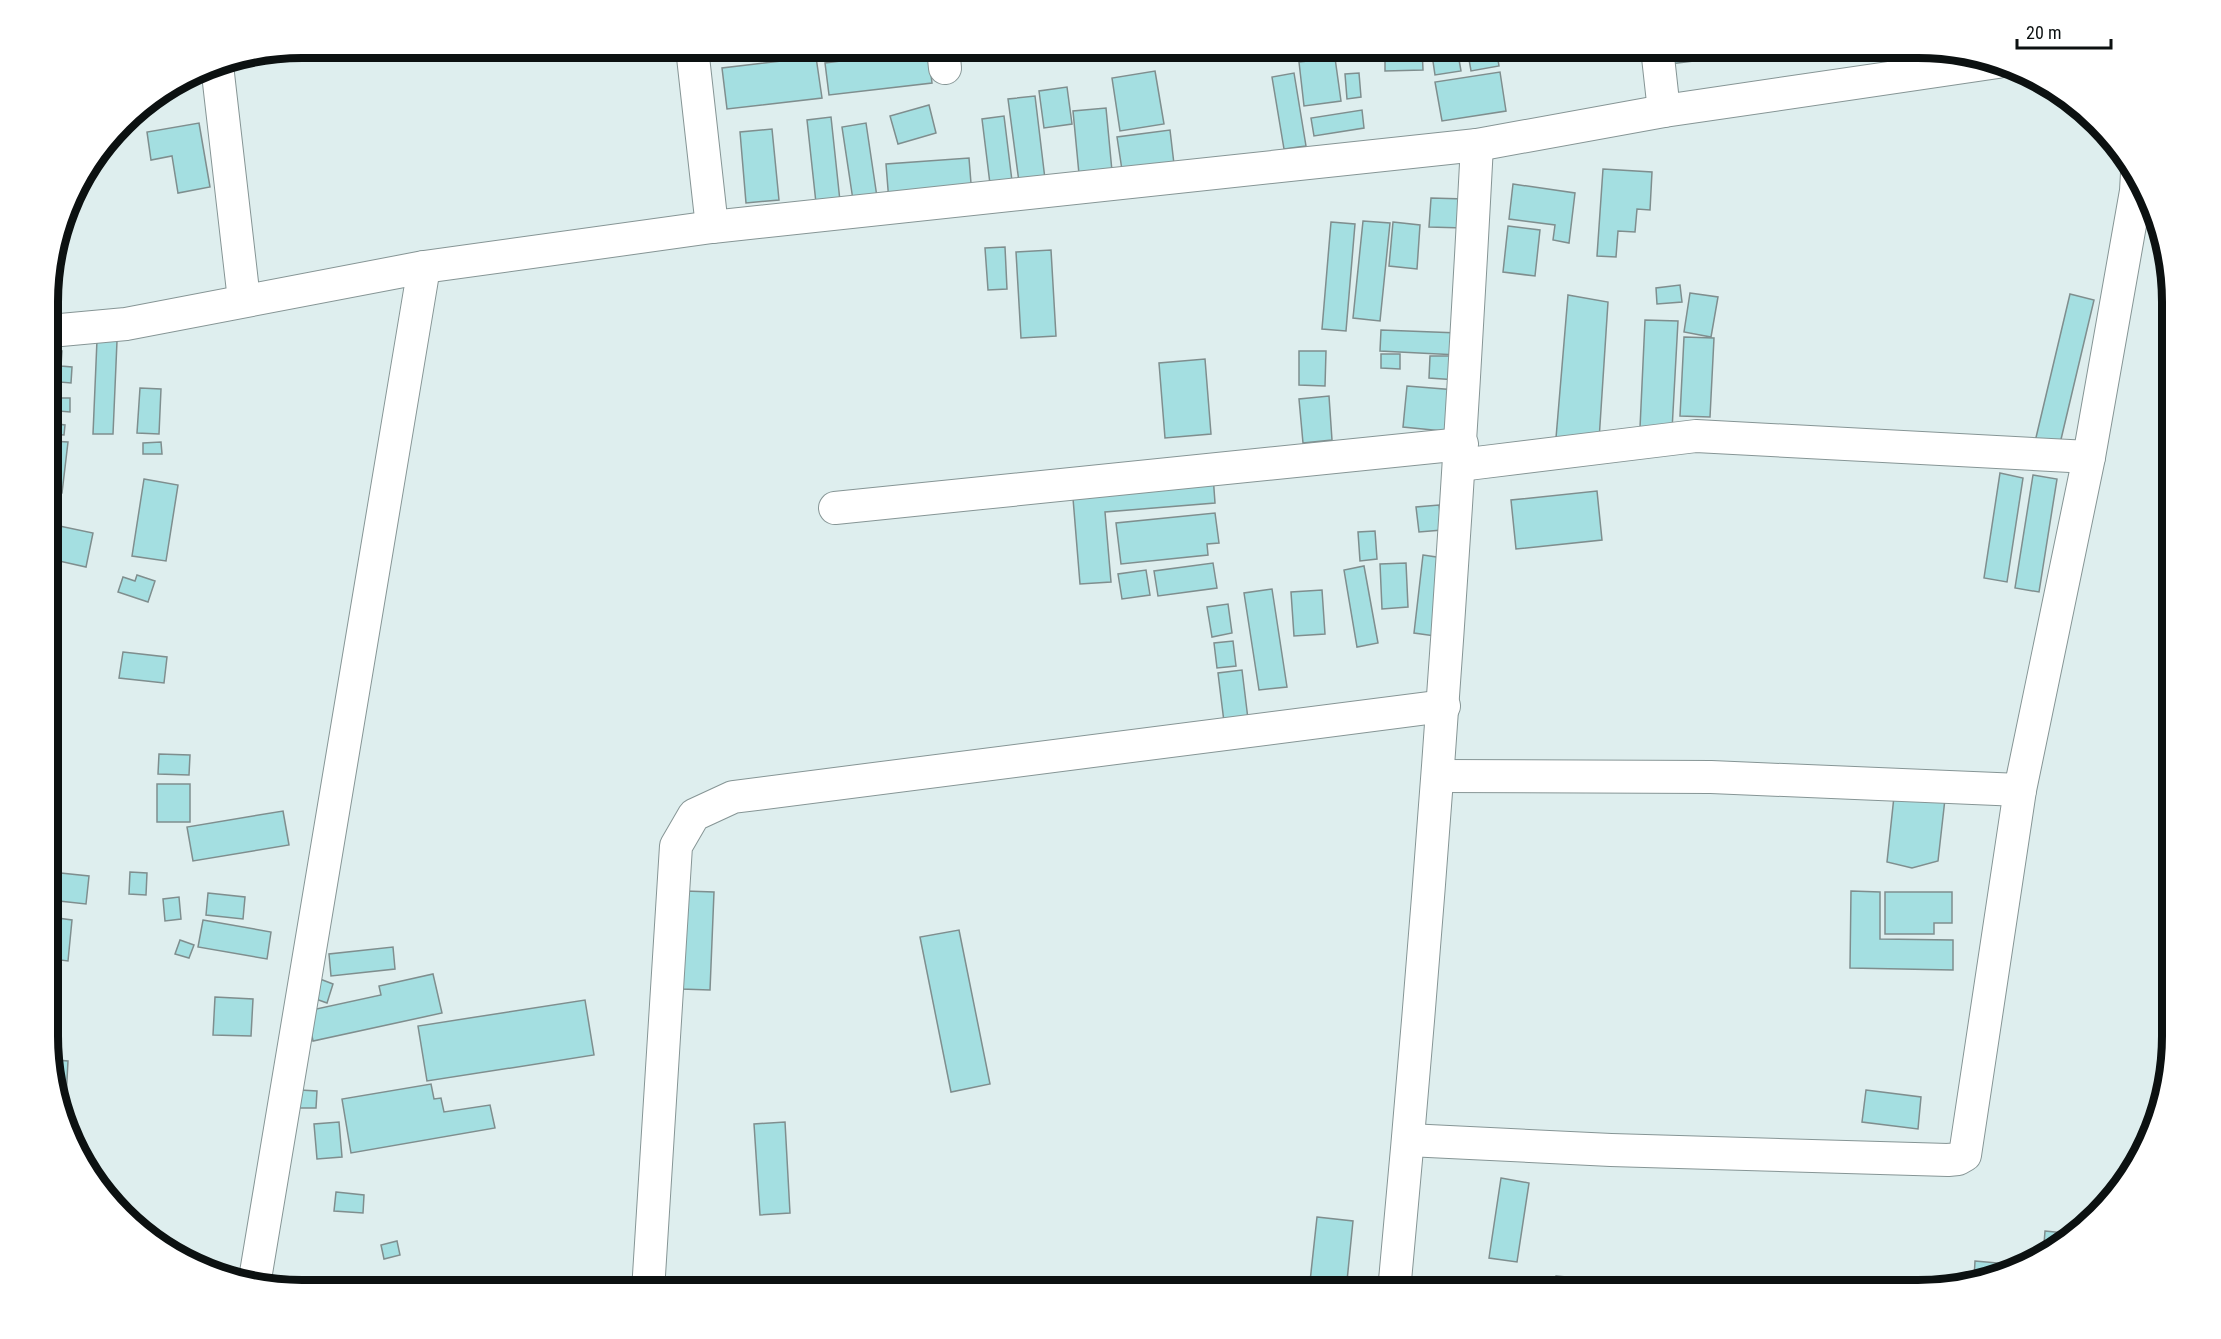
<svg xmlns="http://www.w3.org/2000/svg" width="2221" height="1339" font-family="'Roboto Condensed',sans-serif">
	<rect width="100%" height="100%" fill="#deeeee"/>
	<g fill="#a4dfe1" stroke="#7f8e8e" stroke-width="1.5">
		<polygon points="334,48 379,48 379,52 335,54"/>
		<polygon points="785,48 811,48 812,54 786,57"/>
		<polygon points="1385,48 1422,48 1423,70 1385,71"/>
		<polygon points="1431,48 1457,48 1461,71 1435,75"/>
		<polygon points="1467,48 1496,48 1499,66 1471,71"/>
		<polygon points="1668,48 1784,48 1784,50 1670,64"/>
		<polygon points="928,50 932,83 829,95 825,63"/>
		<polygon points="816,57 822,98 727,109 722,68"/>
		<polygon points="1335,58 1341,101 1304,106 1299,62"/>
		<polygon points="1155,71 1164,124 1120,131 1112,78"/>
		<polygon points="1500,72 1506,111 1442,121 1435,82"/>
		<polygon points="1294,73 1306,146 1284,149 1272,77"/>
		<polygon points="1359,73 1361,97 1347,99 1345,74"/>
		<polygon points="1067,87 1072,124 1044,128 1039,91"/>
		<polygon points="1035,96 1045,179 1019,182 1008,99"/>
		<polygon points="929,105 936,133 898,144 890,116"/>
		<polygon points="1106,108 1112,171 1079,174 1073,111"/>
		<polygon points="1362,110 1364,128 1314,136 1311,118"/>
		<polygon points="1004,116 1013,189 991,192 982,119"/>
		<polygon points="831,117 840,201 816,203 807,120"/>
		<polygon points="199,123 210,187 178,193 172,156 151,160 147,132"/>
		<polygon points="866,123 877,197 853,200 842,127"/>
		<polygon points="772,129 779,200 746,203 740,132"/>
		<polygon points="1170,130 1174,164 1122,170 1117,137"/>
		<polygon points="969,158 972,196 889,202 886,164"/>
		<polygon points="1603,169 1652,172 1650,210 1637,209 1635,232 1618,231 1616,257 1597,256"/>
		<polygon points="1513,184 1575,193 1569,243 1553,240 1555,225 1509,219"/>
		<polygon points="1431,198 1465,199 1464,228 1429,227"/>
		<polygon points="1363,221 1390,223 1380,321 1353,318"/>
		<polygon points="1331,222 1355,224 1346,331 1322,329"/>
		<polygon points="1393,222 1420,225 1417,269 1389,266"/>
		<polygon points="1508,226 1540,230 1535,276 1503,272"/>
		<polygon points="1005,247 1007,289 988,290 985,248"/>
		<polygon points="1051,250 1056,336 1021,338 1016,252"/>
		<polygon points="1680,285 1682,302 1657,304 1656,288"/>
		<polygon points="1690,293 1718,297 1711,337 1684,332"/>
		<polygon points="2070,294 2094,300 2058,452 2034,446"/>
		<polygon points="1568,295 1608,302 1599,440 1556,438"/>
		<polygon points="1645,320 1678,321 1672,430 1640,428"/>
		<polygon points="1381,330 1459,333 1458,355 1380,351"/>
		<polygon points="1684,337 1714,338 1710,417 1680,416"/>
		<polygon points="97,340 117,341 113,434 93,434"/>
		<polygon points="50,350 62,351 61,366 72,367 71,383 60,382 59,398 70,398 70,412 59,411 58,424 65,425 64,435 50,434"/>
		<polygon points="1299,351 1326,351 1325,386 1299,385"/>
		<polygon points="1381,354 1400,354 1400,369 1381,368"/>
		<polygon points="1430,356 1458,356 1457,380 1429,378"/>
		<polygon points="1205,359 1211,434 1165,438 1159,363"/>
		<polygon points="1407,386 1456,390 1453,432 1403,427"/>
		<polygon points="140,388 161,389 159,434 137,433"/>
		<polygon points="1329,396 1332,440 1303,443 1299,399"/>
		<polygon points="50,441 68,442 62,493 50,491"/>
		<polygon points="161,442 162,454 143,454 143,443"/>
		<polygon points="2000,473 2023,478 2007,582 1984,578"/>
		<polygon points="1213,475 1215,503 1105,512 1111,582 1080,584 1072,486"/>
		<polygon points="2033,475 2057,479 2039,592 2015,588"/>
		<polygon points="144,479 178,485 166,561 132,556"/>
		<polygon points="1597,491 1602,540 1516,549 1511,500"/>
		<polygon points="1439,505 1442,530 1419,532 1416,507"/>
		<polygon points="1215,513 1219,543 1207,544 1208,555 1121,564 1116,523"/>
		<polygon points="50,524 93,533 86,567 50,559"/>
		<polygon points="1375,531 1377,559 1360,561 1358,532"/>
		<polygon points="1423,555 1443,558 1435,636 1414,633"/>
		<polygon points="1213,563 1217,588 1158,596 1154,571"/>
		<polygon points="1406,563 1408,607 1382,609 1380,564"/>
		<polygon points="1364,566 1378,643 1357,647 1344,570"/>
		<polygon points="1146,570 1150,595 1122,599 1118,574"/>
		<polygon points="137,575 155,581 148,602 118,592 123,577 135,581"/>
		<polygon points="1272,589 1287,687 1259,690 1244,593"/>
		<polygon points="1322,590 1325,634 1294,636 1291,592"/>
		<polygon points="1228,604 1232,633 1212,637 1207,607"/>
		<polygon points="1233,641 1236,666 1217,668 1214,643"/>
		<polygon points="123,652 167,657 164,683 119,678"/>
		<polygon points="1242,670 1248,719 1224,722 1218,673"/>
		<polygon points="159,754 190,755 189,775 158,774"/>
		<rect x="157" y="784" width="33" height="38"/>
		<polygon points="1895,787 1946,790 1938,861 1912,868 1887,862"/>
		<polygon points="283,811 289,845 193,861 187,827"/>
		<polygon points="51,872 89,876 86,904 50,900"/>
		<polygon points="130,872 147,873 146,895 129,894"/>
		<polygon points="685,891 714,892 710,990 681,989"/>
		<polygon points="1851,891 1880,892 1880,939 1953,940 1953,970 1850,968"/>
		<polygon points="1885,892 1952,892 1952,923 1934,923 1934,934 1885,934"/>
		<polygon points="208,893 245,897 243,919 206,915"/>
		<polygon points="179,897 181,919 165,921 163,899"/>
		<polygon points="50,917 72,920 68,961 53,959 51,971"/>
		<polygon points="203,920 271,932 267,959 198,947"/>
		<polygon points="959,930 990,1084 951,1092 920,937"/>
		<polygon points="180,940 194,945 189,958 175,954"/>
		<polygon points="393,947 395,969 331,976 329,954"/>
		<polygon points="433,974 442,1013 313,1041 307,1011 381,995 379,986"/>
		<polygon points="320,979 333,984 327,1003 313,998"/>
		<polygon points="215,997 253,999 251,1036 213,1035"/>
		<polygon points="585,1000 594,1055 427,1081 418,1026"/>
		<polygon points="50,1047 56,1047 56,1060 68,1061 66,1098 61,1098 50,1069"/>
		<polygon points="431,1084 434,1099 441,1098 444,1112 490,1105 495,1128 351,1153 342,1099"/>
		<polygon points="300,1090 317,1091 316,1108 299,1108"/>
		<polygon points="1866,1090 1921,1097 1918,1129 1862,1122"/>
		<polygon points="339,1122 342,1157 317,1159 314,1124"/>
		<polygon points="785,1122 790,1213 760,1215 754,1124"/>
		<polygon points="1501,1178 1529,1183 1517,1262 1489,1258"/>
		<polygon points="336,1192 364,1195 363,1213 334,1211"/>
		<polygon points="1317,1217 1353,1221 1346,1291 1309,1291"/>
		<polygon points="2045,1231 2075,1234 2045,1257 2043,1257"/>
		<polygon points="397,1241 400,1255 384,1259 381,1245"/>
		<polygon points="1975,1261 2020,1265 1974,1279"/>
		<polygon points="1556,1276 1587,1279 1586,1291 1553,1291"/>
		<polygon points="1481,1279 1515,1290 1515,1291 1479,1291"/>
	</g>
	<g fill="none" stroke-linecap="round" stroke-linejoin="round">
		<defs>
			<g id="street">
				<polyline points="692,48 712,227"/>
				<polyline points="943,48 945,68"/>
				<polyline points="1657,48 1664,111"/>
				<polyline points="217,65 244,300"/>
				<polyline points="50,331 126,324 424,267 712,227 1477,145 1664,111 1998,62"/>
				<polyline points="1460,465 1696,436 2089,457"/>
				<polyline points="835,508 1462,444"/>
				<polyline points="1438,776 1711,777 2020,790"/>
				<polyline points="1408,1140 1611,1150 1948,1160 1958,1159 1965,1155 2020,790 2089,457 2136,191 2137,173"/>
				<polyline points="254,1285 424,267"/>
				<polyline points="648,1291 676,846 694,815 733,797 1444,706"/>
				<path d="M1394,1291C1430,909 1457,528 1477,145"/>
			</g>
		</defs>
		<use href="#street" stroke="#869595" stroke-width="34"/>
		<use href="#street" stroke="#fff" stroke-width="32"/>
	</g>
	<path d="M0 0H2221V1339H0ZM302 58H1918A244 244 0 0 1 2162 302V1036A244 244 0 0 1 1918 1280H302A244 244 0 0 1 58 1036V302A244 244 0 0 1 302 58Z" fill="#fff" fill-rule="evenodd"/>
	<path fill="none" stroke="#0c1111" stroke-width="8" d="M302 58H1918A244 244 0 0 1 2162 302V1036A244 244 0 0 1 1918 1280H302A244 244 0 0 1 58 1036V302A244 244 0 0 1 302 58Z"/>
	<path d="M2017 39v9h94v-9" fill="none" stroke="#0c1111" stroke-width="3"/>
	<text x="2026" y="39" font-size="18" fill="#0c1111" stroke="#ffffff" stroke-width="4.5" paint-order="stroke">20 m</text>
</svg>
